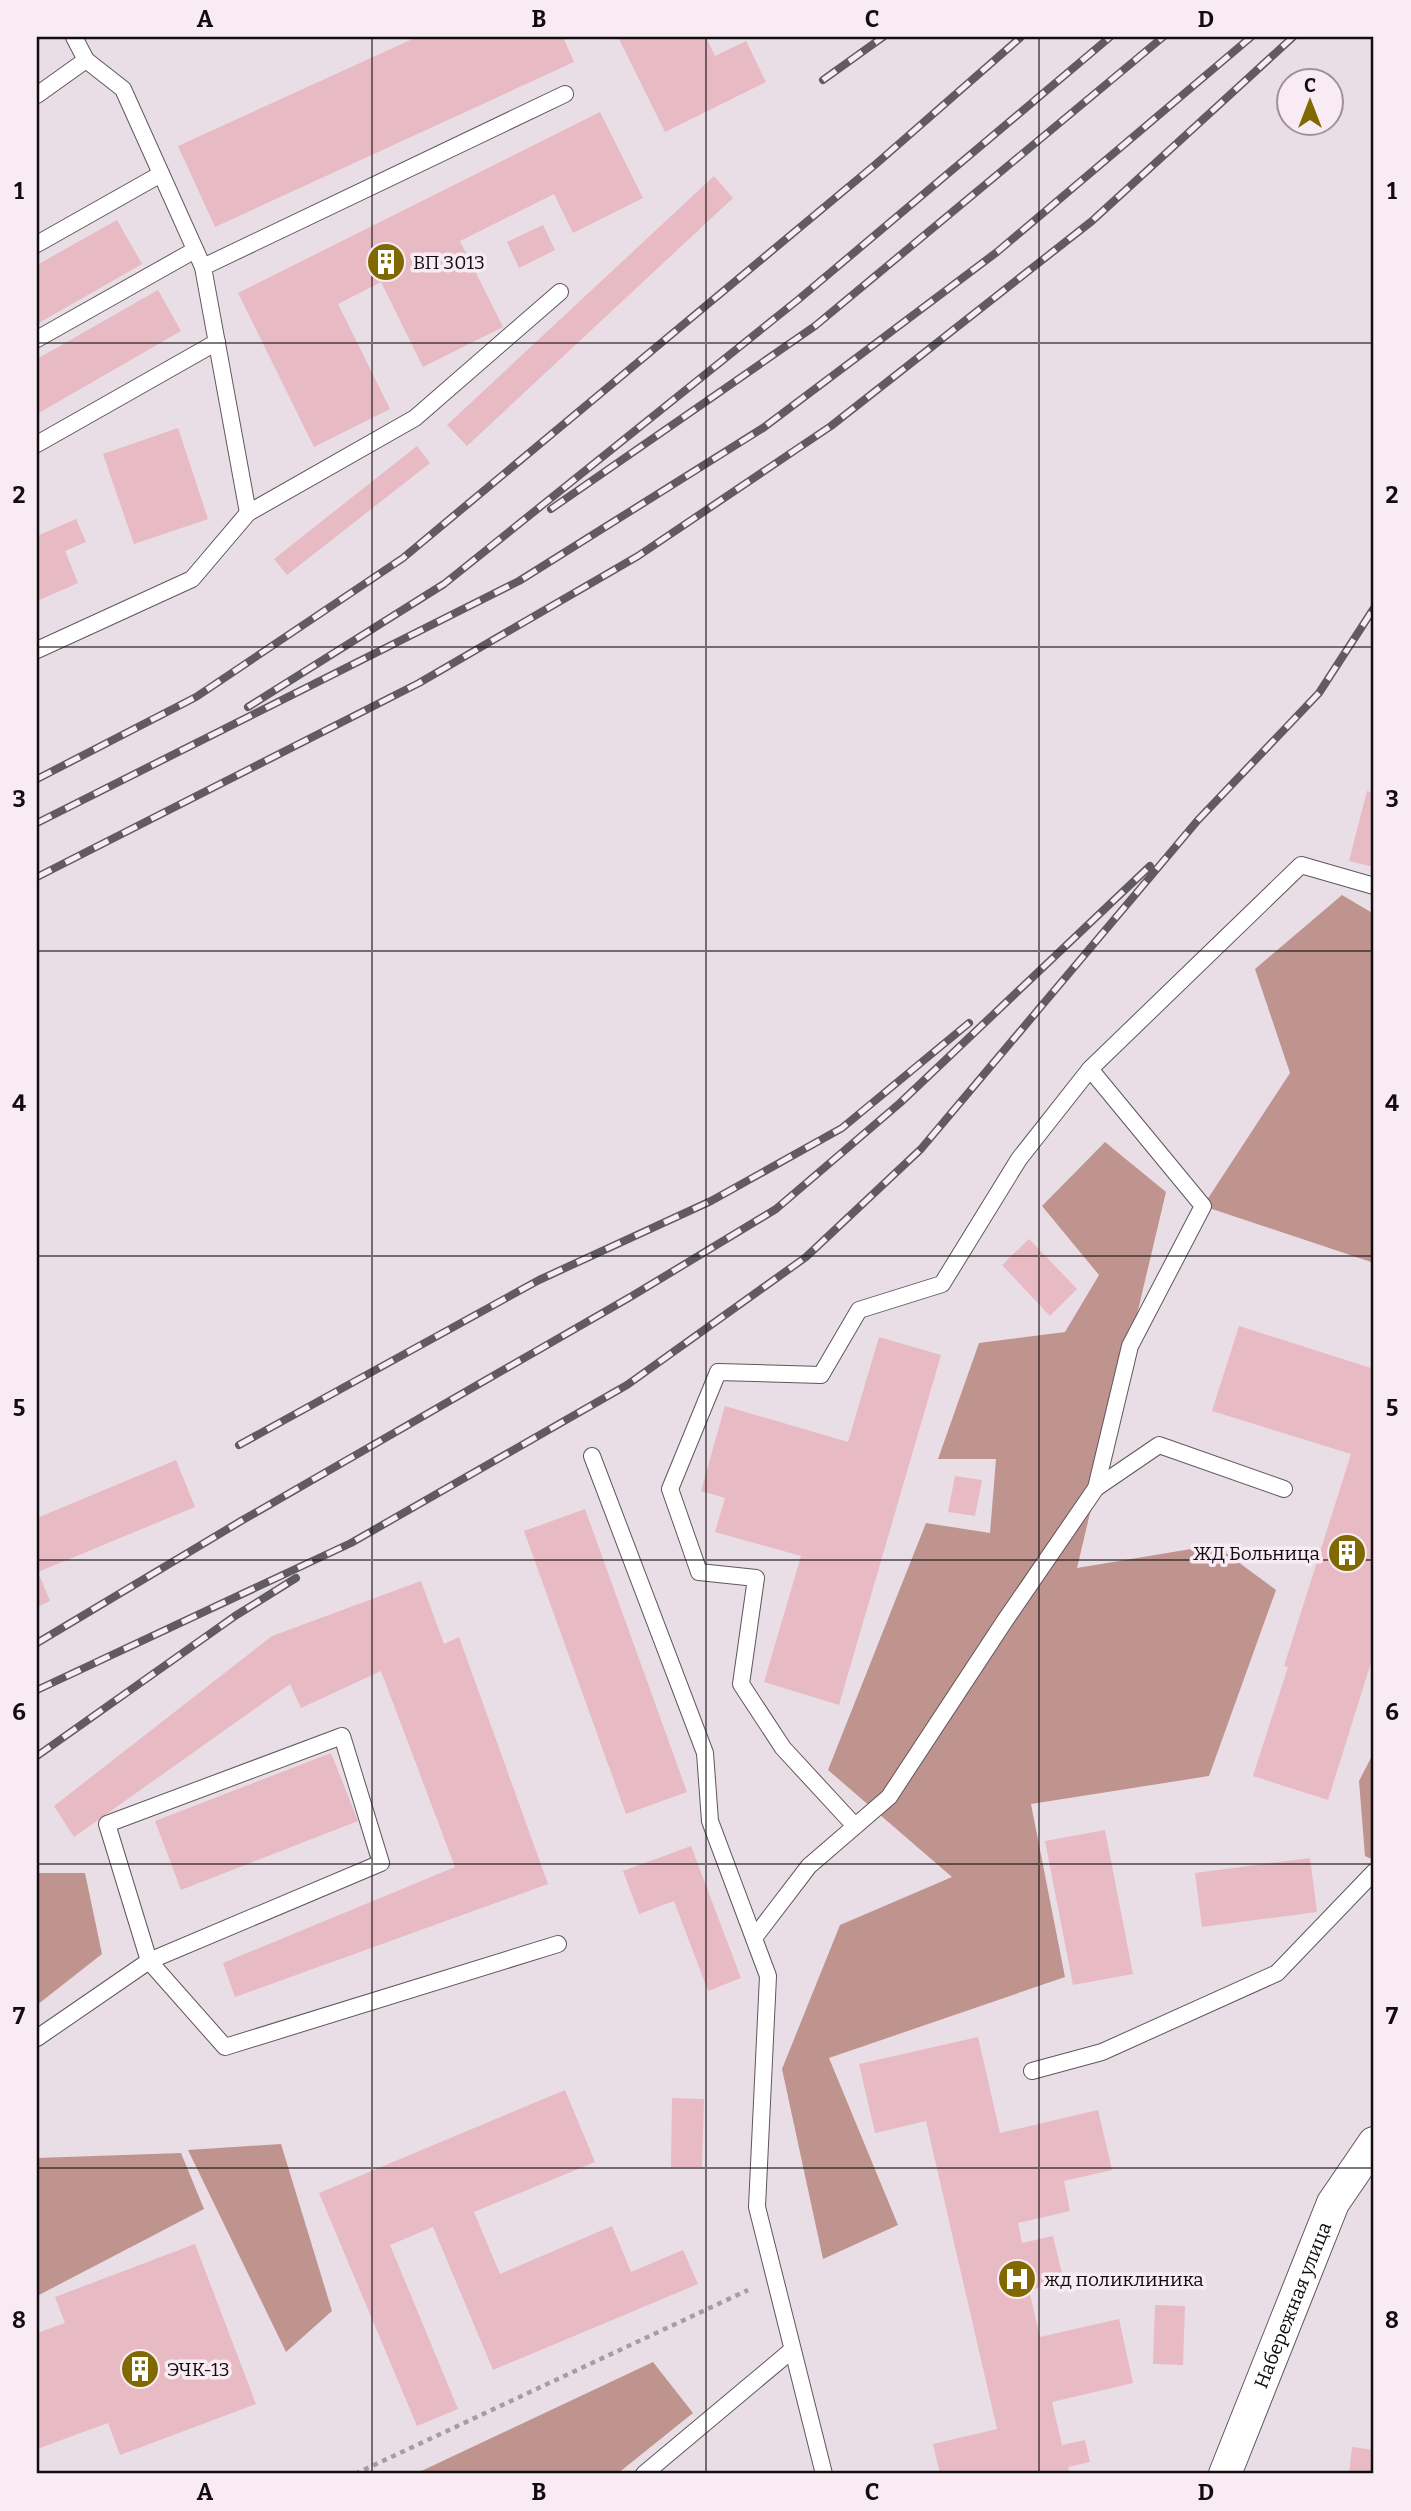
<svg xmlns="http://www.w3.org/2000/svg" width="1411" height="2511" font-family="Bitter,serif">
	<rect width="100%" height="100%" fill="#eadee6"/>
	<g fill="#bf948f">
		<polygon points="1342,895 1374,914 1374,1263 1203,1206 1290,1073 1255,969"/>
		<polygon points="1105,1142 1166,1192 1077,1568 1215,1545 1276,1590 1209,1776 1031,1804 1065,1977 829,2058 898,2225 823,2259 782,2069 840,1925 952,1877 828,1770 926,1523 990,1533 996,1459 938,1459 979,1343 1065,1332 1099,1275 1042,1206"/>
		<polygon points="1374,1752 1374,1860 1365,1856 1359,1781"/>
		<polygon points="37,1873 85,1873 102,1954 37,2005"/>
		<polygon points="281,2144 332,2311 286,2352 188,2150"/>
		<polygon points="181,2153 204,2209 37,2296 37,2158"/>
		<polygon points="653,2362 693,2413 617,2474 415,2474"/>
	</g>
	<g fill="#e7bac4">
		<polygon points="417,37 563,37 574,62 215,227 178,146"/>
		<polygon points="618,37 706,37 715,56 746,41 766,82 665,132"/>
		<polygon points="600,112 643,198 573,233 554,194 460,241 503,327 423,367 381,282 338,304 390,409 314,447 238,293"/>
		<polygon points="714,176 733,198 467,446 447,425"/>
		<polygon points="117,220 142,264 37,324 37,265"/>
		<polygon points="543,225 555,250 519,268 507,242"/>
		<polygon points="158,290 181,331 37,414 37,359"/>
		<polygon points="178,428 208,519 134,544 103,454"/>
		<polygon points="417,446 430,463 287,575 274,559"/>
		<polygon points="76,519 86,542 65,551 78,583 37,601 37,536"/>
		<polygon points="1367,791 1374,793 1374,867 1349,861"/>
		<polygon points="1029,1239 1077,1289 1050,1316 1002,1265"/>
		<polygon points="1239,1326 1374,1369 1374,1653 1328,1800 1253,1776 1288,1667 1284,1666 1351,1454 1212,1411"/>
		<polygon points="879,1337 941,1355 839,1705 764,1682 801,1556 715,1532 725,1498 701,1491 725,1406 848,1442"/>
		<polygon points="176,1460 195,1507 38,1572 50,1601 37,1607 37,1518"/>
		<polygon points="955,1476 982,1480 975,1516 948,1512"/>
		<polygon points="585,1509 687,1792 626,1814 524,1531"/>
		<polygon points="421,1581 444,1644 459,1637 548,1884 235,1997 223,1963 455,1867 381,1671 301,1708 290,1684 74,1837 54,1806 272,1636"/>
		<polygon points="331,1753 358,1821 181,1890 155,1821"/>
		<polygon points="1105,1830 1133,1974 1073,1985 1045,1841"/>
		<polygon points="691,1846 741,1978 708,1991 674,1901 639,1914 623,1871"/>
		<polygon points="1310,1858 1317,1912 1202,1927 1195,1873"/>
		<polygon points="978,2037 1000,2133 1098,2110 1112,2170 1064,2181 1070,2211 1018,2223 1022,2243 1053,2236 1064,2282 1029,2290 1040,2337 1119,2319 1133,2383 1052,2402 1062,2445 1085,2440 1090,2462 1068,2467 1070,2474 940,2474 933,2444 997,2429 926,2121 875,2133 859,2064"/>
		<polygon points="565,2090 595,2162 474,2212 500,2274 612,2226 631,2272 683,2250 698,2284 493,2370 433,2227 390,2245 458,2409 417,2426 319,2193"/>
		<polygon points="672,2098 704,2099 702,2167 671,2167"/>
		<polygon points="195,2244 256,2404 120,2455 108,2423 37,2449 37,2333 65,2323 55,2297"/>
		<polygon points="1155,2305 1185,2306 1183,2365 1153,2364"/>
		<polygon points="1352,2447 1374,2450 1374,2474 1349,2474"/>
	</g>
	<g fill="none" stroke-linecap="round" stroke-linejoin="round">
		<defs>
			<g id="lane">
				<polyline points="86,60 123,89 203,267 565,94"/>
				<polyline points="37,95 86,60 74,37"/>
				<polyline points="37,244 161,174"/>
				<polyline points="203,267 248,513 415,418 560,292"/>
				<polyline points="37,339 195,250"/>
				<polyline points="37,444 217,342"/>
				<polyline points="37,650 192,579 248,513"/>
				<polyline points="592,1456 705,1753 710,1821 768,1976 757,2207 824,2474"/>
				<polyline points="1096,1488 1159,1445 1284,1489"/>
				<polyline points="855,1826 783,1748 741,1684 756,1578 699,1572 670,1489 718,1372 821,1375 859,1310 942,1284 1019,1159 1090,1069"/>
				<polyline points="754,1938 809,1866 889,1797 1004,1622 1096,1488 1130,1346 1203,1206 1090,1069 1301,865 1374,886"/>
				<polyline points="37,2038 149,1961 381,1863 342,1736 107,1824 149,1961 225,2047 558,1944"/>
				<polyline points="1032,2071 1102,2052 1277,1973 1374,1872"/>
				<polyline points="644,2474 792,2350"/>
			</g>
			<g id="street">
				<path id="s1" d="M1225,2474L1333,2203L1374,2143"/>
			</g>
		</defs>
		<use href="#lane" stroke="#60565c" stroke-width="18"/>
		<use href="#street" stroke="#60565c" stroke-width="34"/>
		<polyline stroke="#a69da3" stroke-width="4.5" stroke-dasharray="5 5" stroke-linecap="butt" points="355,2474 748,2290"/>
		<use href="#lane" stroke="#fff" stroke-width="16"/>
		<use href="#street" stroke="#fff" stroke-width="32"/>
		<defs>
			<g id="rail">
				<polyline points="823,80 883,37"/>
				<polyline points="551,509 815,326 1163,37"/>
				<polyline points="248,707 444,584 799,299 1110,37"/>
				<polyline points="37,779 196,697 403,558 876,164 1021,37"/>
				<polyline points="37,823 519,581 763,428 997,252 1251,37"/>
				<polyline points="37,877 419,683 638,556 831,426 1092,221 1293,37"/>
				<polyline points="239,1445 539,1280 711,1201 842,1128 969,1023"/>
				<polyline points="37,1643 241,1521 632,1296 776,1209 900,1103 1150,866"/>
				<polyline points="37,1690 351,1543 627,1385 806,1257 921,1149 1198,820 1319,693 1374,608"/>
				<polyline points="37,1756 235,1616 296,1578"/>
			</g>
		</defs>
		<use href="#rail" stroke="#615a5e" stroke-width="8"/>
		<use href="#rail" stroke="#f8ebf3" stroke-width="5" stroke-dasharray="16" stroke-linecap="butt"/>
	</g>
	<path fill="none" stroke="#110d0f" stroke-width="2" stroke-opacity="0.55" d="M372,37V2474M706,37V2474M1039,37V2474M37,343H1374M37,647H1374M37,951H1374M37,1256H1374M37,1560H1374M37,1864H1374M37,2168H1374"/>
	<defs>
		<symbol id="building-disc" viewBox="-11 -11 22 22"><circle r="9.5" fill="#806901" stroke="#f8ebf3"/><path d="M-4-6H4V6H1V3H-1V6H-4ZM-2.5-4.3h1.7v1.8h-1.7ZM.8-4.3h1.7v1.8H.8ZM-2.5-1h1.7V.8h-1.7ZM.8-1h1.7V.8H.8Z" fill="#fff"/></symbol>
		<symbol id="hospital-disc" viewBox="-11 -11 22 22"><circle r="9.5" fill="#806901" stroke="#f8ebf3"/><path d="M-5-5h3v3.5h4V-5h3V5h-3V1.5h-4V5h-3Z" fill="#fff"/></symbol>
	</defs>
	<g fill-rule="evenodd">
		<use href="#building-disc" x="364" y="240" width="44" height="44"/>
		<use href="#building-disc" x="1325" y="1531" width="44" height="44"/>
		<use href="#hospital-disc" x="995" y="2257" width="44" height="44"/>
		<use href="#building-disc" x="118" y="2347" width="44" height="44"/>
	</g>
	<g text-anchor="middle" stroke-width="7" stroke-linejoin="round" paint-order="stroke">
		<g font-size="19" fill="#110d0f" stroke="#f8ebf3" text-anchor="start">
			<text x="413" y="269">ВП 3013</text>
			<text x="1320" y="1560" text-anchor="end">ЖД Больница</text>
			<text x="1044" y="2286">жд поликлиника</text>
			<text x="167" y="2376">ЭЧК-13</text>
		</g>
		<g font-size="19" fill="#110d0f" stroke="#f8ebf3">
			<text dy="7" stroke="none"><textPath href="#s1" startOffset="182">Набережная улица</textPath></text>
		</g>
	</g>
	<rect width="1411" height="2511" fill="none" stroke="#f8ebf3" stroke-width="77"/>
	<g transform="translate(1310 102)"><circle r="33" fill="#f8ebf3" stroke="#9c9298" stroke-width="2"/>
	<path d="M0-5L12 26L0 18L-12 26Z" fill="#806901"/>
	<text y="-10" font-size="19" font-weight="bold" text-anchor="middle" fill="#110d0f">С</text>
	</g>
	<rect x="38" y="38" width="1334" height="2434" fill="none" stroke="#110d0f" stroke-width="2.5"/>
	<g font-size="23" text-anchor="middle" font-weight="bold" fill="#110d0f">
		<text x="205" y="27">A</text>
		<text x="539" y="27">B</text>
		<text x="872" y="27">C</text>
		<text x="1206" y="27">D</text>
		<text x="19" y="199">1</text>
		<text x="1392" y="199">1</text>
		<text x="19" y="503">2</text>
		<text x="1392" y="503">2</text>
		<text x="19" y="807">3</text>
		<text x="1392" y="807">3</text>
		<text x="19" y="1111">4</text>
		<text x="1392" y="1111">4</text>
		<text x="19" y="1416">5</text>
		<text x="1392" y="1416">5</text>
		<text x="19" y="1720">6</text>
		<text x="1392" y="1720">6</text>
		<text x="19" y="2024">7</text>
		<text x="1392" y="2024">7</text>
		<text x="19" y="2328">8</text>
		<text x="1392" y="2328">8</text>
		<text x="205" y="2500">A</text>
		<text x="539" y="2500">B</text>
		<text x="872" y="2500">C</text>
		<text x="1206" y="2500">D</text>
	</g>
</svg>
